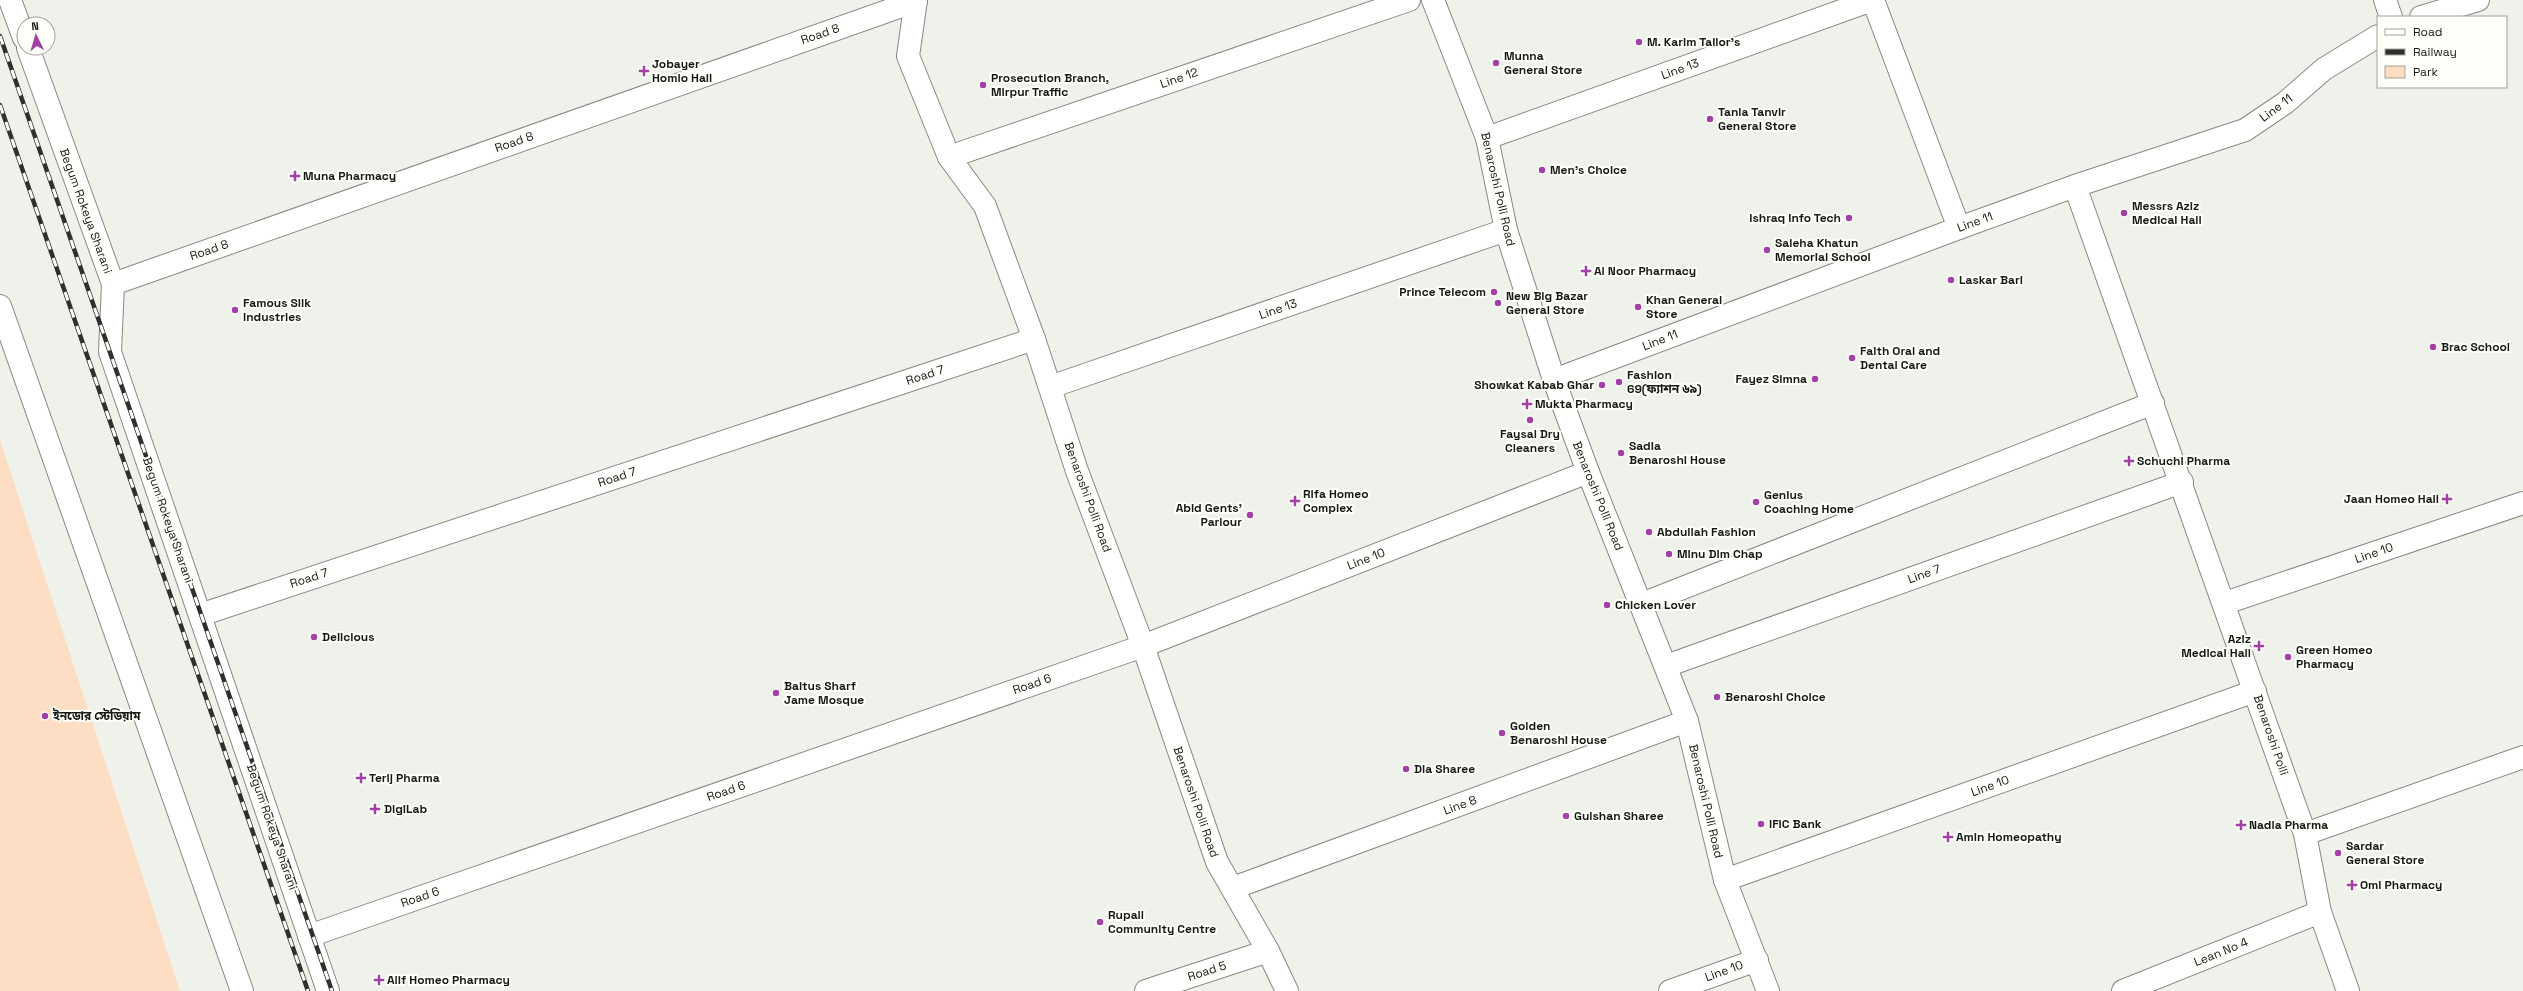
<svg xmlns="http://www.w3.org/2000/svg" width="2523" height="991" font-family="'Space Grotesk','Noto Sans Bengali',sans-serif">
	<rect width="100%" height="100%" fill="#eff2eb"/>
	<polygon fill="#fdddc4" points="0,440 180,991 0,991"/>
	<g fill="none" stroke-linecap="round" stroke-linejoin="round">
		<defs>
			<g id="minor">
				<polyline points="916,0 908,56 949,157 985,206 1034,339 1077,471 1143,646 1217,862 1268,951 1287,991"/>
				<polyline points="1433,0 1487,138 1506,230 1554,380 1588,472 1687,721 1725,880 1768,991"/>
				<polyline points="1873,0 1959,228"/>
				<polyline points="2385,0 2391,17"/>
				<polyline points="2421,17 2478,0"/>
				<polyline points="1487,138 1872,0"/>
				<polyline points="949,157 1409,0"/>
				<polyline points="2075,186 2305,834 2320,912 2348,991"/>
				<polyline points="113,284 916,1"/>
				<polyline points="1554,380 1959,228 2075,186 2245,130 2285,103 2324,69 2378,36"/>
				<polyline points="1050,387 1506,230"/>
				<polyline points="2225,603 2523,503"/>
				<polyline points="1642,604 2153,403"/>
				<polyline points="200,615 1034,339"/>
				<polyline points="1666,666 2182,482"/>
				<polyline points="2305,834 2523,757"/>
				<polyline points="1725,880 2255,691"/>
				<polyline points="1233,888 1687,721"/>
				<polyline points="309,936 1143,646 1588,472"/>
				<polyline points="1146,991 1268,951"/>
				<polyline points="1670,991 1757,960"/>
				<polyline points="2123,991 2320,912"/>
			</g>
			<g id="major">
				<polyline points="10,0 24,38"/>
				<polyline points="28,48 113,284 110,352 328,991"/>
				<polyline points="0,306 242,991"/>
			</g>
		</defs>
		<use href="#minor" stroke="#878a83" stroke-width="24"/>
		<use href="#major" stroke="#878a83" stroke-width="24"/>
		<use href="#minor" stroke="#fff" stroke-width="22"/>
		<use href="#major" stroke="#fff" stroke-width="22"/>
		<defs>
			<g id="rail">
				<polyline points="0,36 332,991"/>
				<polyline points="0,105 308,991"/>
			</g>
		</defs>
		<use href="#rail" stroke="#2f302d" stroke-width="4.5"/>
		<use href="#rail" stroke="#fdfff9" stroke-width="3" stroke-dasharray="9" stroke-linecap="butt"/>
	</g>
	<g fill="#a340a6" stroke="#fdfff9" stroke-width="1.5">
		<circle cx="1639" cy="42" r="4"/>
		<circle cx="1496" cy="63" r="4"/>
		<path d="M642 65h4v4h4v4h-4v4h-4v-4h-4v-4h4z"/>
		<circle cx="983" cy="85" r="4"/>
		<circle cx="1710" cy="119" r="4"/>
		<circle cx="1542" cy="170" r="4"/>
		<path d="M293 170h4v4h4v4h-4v4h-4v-4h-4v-4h4z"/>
		<circle cx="2124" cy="213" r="4"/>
		<circle cx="1849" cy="218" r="4"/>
		<circle cx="1767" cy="250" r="4"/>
		<path d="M1584 265h4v4h4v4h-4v4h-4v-4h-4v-4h4z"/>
		<circle cx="1951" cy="280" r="4"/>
		<circle cx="1494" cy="292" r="4"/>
		<circle cx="1498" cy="303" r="4"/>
		<circle cx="1638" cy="307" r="4"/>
		<circle cx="235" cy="310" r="4"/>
		<circle cx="2433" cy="347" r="4"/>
		<circle cx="1852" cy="358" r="4"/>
		<circle cx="1815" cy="379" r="4"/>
		<circle cx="1619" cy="382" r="4"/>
		<circle cx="1602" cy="385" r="4"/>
		<path d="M1525 398h4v4h4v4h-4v4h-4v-4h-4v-4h4z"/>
		<circle cx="1530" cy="420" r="4"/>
		<circle cx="1621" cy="453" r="4"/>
		<path d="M2127 455h4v4h4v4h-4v4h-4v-4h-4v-4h4z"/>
		<path d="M2445 493h4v4h4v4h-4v4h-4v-4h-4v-4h4z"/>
		<path d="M1293 495h4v4h4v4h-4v4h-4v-4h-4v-4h4z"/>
		<circle cx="1756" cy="502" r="4"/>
		<circle cx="1250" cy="515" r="4"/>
		<circle cx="1649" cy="532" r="4"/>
		<circle cx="1669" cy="554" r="4"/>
		<circle cx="1607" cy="605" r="4"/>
		<circle cx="314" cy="637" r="4"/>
		<path d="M2257 640h4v4h4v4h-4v4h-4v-4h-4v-4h4z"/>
		<circle cx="2288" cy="657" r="4"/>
		<circle cx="776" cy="693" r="4"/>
		<circle cx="1717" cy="697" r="4"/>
		<circle cx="45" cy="716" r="4"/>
		<circle cx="1502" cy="733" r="4"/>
		<circle cx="1406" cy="769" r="4"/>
		<path d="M359 772h4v4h4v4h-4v4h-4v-4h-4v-4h4z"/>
		<path d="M373 803h4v4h4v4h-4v4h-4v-4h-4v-4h4z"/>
		<circle cx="1566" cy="816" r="4"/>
		<circle cx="1761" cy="824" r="4"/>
		<path d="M2239 819h4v4h4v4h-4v4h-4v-4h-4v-4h4z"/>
		<path d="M1946 831h4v4h4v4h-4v4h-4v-4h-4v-4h4z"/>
		<circle cx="2338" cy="853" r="4"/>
		<path d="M2350 879h4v4h4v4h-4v4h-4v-4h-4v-4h4z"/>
		<circle cx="1100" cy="922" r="4"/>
		<path d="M377 974h4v4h4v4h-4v4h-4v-4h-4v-4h4z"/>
	</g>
	<g text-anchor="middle" stroke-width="4" stroke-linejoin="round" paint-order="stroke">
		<g font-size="12" fill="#181916" stroke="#fdfff9">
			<text transform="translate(820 34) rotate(-19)" y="4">Road 8</text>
			<text transform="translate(1680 69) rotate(-20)" y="4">Line 13</text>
			<text transform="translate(1179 78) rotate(-19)" y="4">Line 12</text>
			<text transform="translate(2276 108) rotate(-37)" y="4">Line 11</text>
			<text transform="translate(514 142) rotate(-19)" y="4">Road 8</text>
			<text transform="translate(1498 189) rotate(77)" y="4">Benaroshi Polli Road</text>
			<text transform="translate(86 211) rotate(70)" y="4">Begum Rokeya Sharani</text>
			<text transform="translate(1975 222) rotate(-20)" y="4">Line 11</text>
			<text transform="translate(209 250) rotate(-19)" y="4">Road 8</text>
			<text transform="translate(1278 309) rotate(-19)" y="4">Line 13</text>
			<text transform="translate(1660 340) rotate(-21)" y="4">Line 11</text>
			<text transform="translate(925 375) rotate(-18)" y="4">Road 7</text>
			<text transform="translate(617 477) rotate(-18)" y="4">Road 7</text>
			<text transform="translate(1598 496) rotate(68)" y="4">Benaroshi Polli Road</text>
			<text transform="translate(1088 497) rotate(70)" y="4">Benaroshi Polli Road</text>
			<text transform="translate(168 520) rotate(71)" y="4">Begum Rokeya Sharani</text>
			<text transform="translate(2374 553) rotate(-19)" y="4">Line 10</text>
			<text transform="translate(1366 559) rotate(-21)" y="4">Line 10</text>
			<text transform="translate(1924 574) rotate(-20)" y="4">Line 7</text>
			<text transform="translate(309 578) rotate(-18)" y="4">Road 7</text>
			<text transform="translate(1032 684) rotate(-19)" y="4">Road 6</text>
			<text transform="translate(2271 735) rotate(71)" y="4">Benaroshi Polli</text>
			<text transform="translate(1990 786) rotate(-20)" y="4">Line 10</text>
			<text transform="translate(726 791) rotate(-19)" y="4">Road 6</text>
			<text transform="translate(1706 801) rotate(77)" y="4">Benaroshi Polli Road</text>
			<text transform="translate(1196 802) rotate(71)" y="4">Benaroshi Polli Road</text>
			<text transform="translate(1460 805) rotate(-20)" y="4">Line 8</text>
			<text transform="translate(272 827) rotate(71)" y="4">Begum Rokeya Sharani</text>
			<text transform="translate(420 897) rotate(-19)" y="4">Road 6</text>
			<text transform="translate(2221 952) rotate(-22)" y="4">Lean No 4</text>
			<text transform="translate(1207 971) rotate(-18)" y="4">Road 5</text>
			<text transform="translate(1724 971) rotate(-20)" y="4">Line 10</text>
		</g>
		<g font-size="12" font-weight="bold" fill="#181916" stroke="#fdfff9" text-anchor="start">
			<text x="1647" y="46">M. Karim Tailor’s</text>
			<text x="1504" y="60">Munna<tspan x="1504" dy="14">General Store</tspan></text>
			<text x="652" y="68">Jobayer<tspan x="652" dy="14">Homio Hall</tspan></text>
			<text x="991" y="82">Prosecution Branch,<tspan x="991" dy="14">Mirpur Traffic</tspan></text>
			<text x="1718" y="116">Tania Tanvir<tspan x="1718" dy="14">General Store</tspan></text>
			<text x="1550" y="174">Men's Choice</text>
			<text x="303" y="180">Muna Pharmacy</text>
			<text x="2132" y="210">Messrs Aziz<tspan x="2132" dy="14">Medical Hall</tspan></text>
			<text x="1841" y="222" text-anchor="end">Ishraq Info Tech</text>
			<text x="1775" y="247">Saleha Khatun<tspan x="1775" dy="14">Memorial School</tspan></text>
			<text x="1594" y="275">Al Noor Pharmacy</text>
			<text x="1959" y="284">Laskar Bari</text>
			<text x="1486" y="296" text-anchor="end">Prince Telecom</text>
			<text x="1506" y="300">New Big Bazar<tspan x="1506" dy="14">General Store</tspan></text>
			<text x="1646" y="304">Khan General<tspan x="1646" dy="14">Store</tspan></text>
			<text x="243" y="307">Famous Silk<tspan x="243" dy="14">Industries</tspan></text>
			<text x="2441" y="351">Brac School</text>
			<text x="1860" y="355">Faith Oral and<tspan x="1860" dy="14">Dental Care</tspan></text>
			<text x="1627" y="379">Fashion<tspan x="1627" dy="14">69(ফ্যাশন ৬৯)</tspan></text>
			<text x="1807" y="383" text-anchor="end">Fayez Simna</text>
			<text x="1594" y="389" text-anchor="end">Showkat Kabab Ghar</text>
			<text x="1535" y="408">Mukta Pharmacy</text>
			<text x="1530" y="438" text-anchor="middle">Faysal Dry<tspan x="1530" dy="14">Cleaners</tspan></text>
			<text x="1629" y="450">Sadia<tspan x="1629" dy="14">Benaroshi House</tspan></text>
			<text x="2137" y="465">Schuchi Pharma</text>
			<text x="1303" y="498">Rifa Homeo<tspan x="1303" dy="14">Complex</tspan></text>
			<text x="1764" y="499">Genius<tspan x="1764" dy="14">Coaching Home</tspan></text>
			<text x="2439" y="503" text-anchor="end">Jaan Homeo Hall</text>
			<text x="1242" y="512" text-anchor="end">Abid Gents'<tspan x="1242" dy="14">Parlour</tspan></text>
			<text x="1657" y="536">Abdullah Fashion</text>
			<text x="1677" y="558">Minu Dim Chap</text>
			<text x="1615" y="609">Chicken Lover</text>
			<text x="322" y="641">Delicious</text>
			<text x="2251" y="643" text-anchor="end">Aziz<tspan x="2251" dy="14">Medical Hall</tspan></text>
			<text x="2296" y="654">Green Homeo<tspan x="2296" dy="14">Pharmacy</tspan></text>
			<text x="784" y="690">Baitus Sharf<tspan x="784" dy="14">Jame Mosque</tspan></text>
			<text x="1725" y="701">Benaroshi Choice</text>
			<text x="53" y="720">ইনডোর স্টেডিয়াম</text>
			<text x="1510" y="730">Golden<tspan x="1510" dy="14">Benaroshi House</tspan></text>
			<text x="1414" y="773">Dia Sharee</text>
			<text x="369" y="782">Terij Pharma</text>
			<text x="384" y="813">DigiLab</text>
			<text x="1574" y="820">Gulshan Sharee</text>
			<text x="1769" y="828">IFIC Bank</text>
			<text x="2249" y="829">Nadia Pharma</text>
			<text x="1956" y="841">Amin Homeopathy</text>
			<text x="2346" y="850">Sardar<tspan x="2346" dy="14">General Store</tspan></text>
			<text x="2360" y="889">Omi Pharmacy</text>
			<text x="1108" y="919">Rupali<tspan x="1108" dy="14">Community Centre</tspan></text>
			<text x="387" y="984">Alif Homeo Pharmacy</text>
		</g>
	</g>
	<rect x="2377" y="16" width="130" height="72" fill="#fdfff9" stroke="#a1a39e"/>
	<rect x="2385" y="29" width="20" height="6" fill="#ffffff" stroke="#a1a39e"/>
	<text x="2413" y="36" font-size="12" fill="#181916">Road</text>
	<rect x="2385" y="49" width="20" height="6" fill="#2f302d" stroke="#a1a39e"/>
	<text x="2413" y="56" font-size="12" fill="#181916">Railway</text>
	<rect x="2385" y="66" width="20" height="12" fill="#fdddc4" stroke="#a1a39e"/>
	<text x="2413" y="76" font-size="12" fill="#181916">Park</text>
	<g transform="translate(36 36) rotate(355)"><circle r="19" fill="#fdfff9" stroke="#a1a39e"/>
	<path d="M0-3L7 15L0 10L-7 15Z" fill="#a340a6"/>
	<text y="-6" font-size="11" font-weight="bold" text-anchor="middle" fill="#181916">N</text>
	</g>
</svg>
